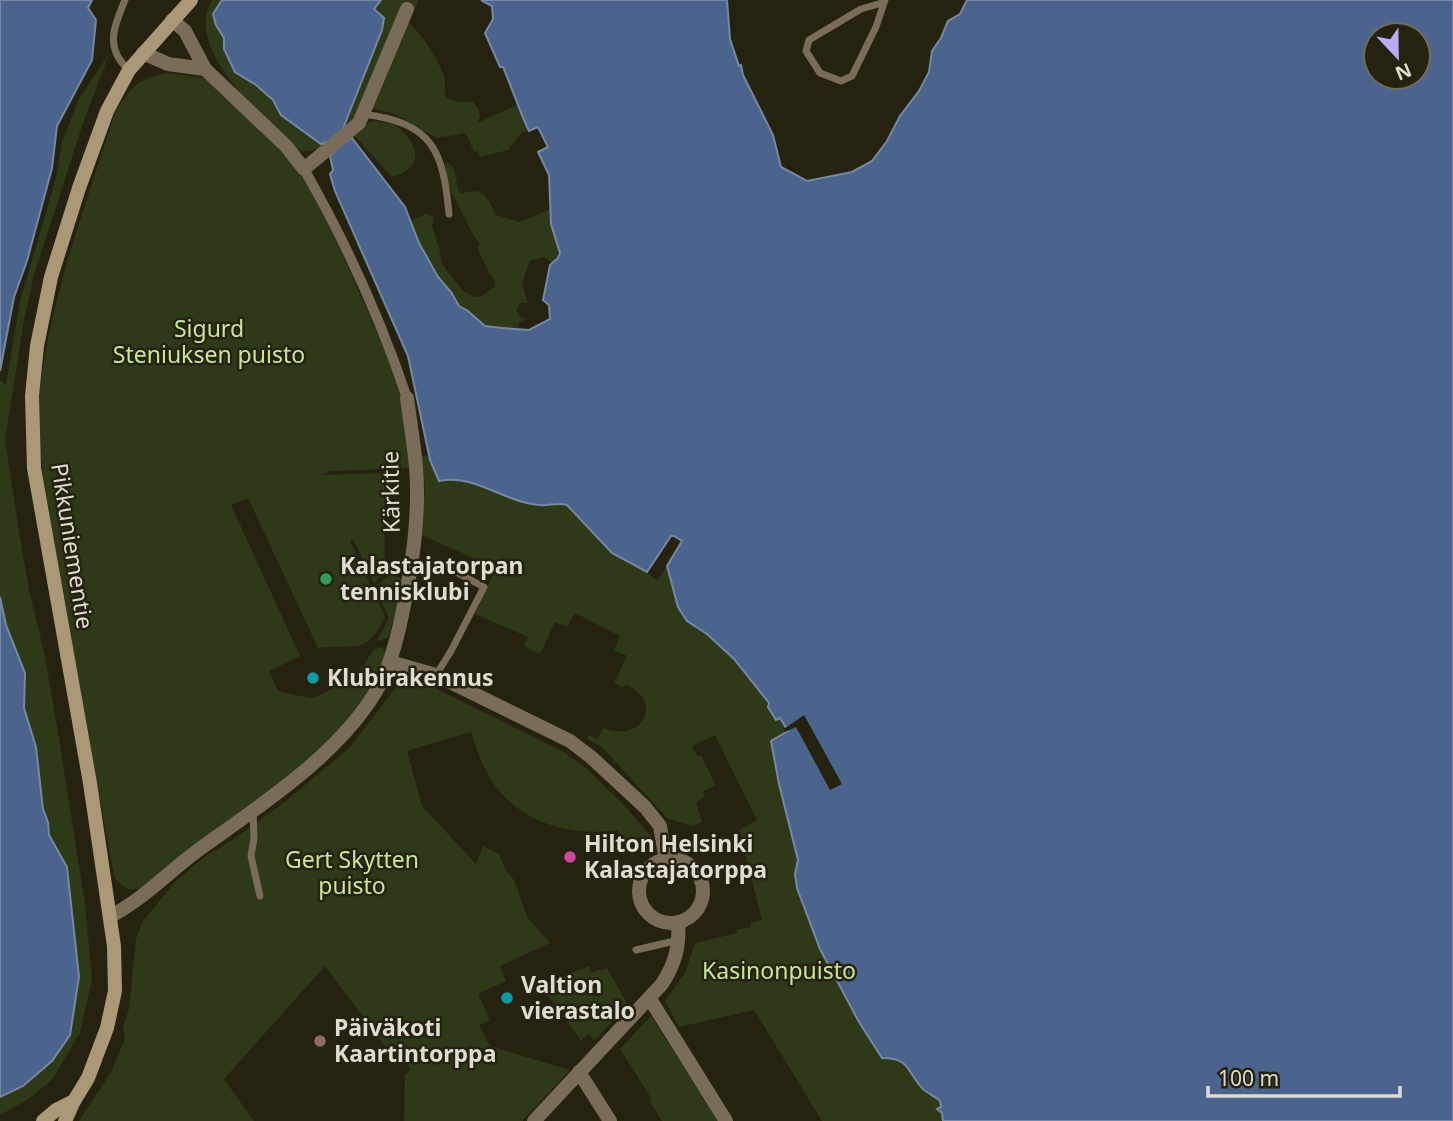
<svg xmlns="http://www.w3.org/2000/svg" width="1453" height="1121" font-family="'Noto Sans',sans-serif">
	<rect width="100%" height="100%" fill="#262210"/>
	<g fill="#2d3917">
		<path d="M212,0H222L213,14L216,25L224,38V50L235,72L331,138C321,148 312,154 298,150C266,119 182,50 212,0Z"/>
		<polygon points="381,0 419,0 415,10 402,9 353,121 344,128 351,109 345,37"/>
		<path d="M409,22C424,38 436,55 444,76C447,83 442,90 447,98L459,102H473L478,108L480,117L477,123L519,104L521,114L529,131L522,132L508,150L480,157L477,151L474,152L467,136L463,133C454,137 446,135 437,138L395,114L371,108Z"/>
		<polygon points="110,52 83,123 34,275 24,320 5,440 20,538 30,595 44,652 57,726 85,904 92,980 80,1033 52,1080 27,1100 0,1115 0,1097 23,1086 57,871 0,694 0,380 6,385 20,301 56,178 62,142 78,101"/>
		<path d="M166,73L204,78L261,129L302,173L346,262L391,365L402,396L415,468L330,471L322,475L384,473L385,570L374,584L353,539L350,541L385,617C365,657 357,643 318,648L248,498L231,505L300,656L269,671L278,691L310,698L318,696L357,676L373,650L380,647L386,651L377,679L346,727L269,797L140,889H127L115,879L111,860L43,479C42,458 37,436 38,415C44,311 84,212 115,113C130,88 137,79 166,73Z"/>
		<path d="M373,121C379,122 389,122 395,125C396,125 403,132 403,132C423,152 418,170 392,177L355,136L362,126Z"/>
		<path d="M445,162C460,166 453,183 461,194C484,186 487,197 496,215L520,222L551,209V224L560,253L558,258L552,263L544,257L530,261L522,283L528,303H520L516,310L522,319L530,317L518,324L519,329L529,330L541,324L548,328L472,344L381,188C397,193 407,204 410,221L426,214L434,217L432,226L439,247L442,264L463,291L475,297L482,296L495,286V281L489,273L477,247L480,244L474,236L448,185Z"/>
		<path d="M335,191L342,193L618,488L672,537H670L647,572L657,581L667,566C671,579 673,596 679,608C686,622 696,626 707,634C732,652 764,691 776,719L780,717L788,731L771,741L779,784L798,861L795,874L797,888L820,949L859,1022L882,1057C909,1058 906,1069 921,1087C925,1092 934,1096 940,1101L943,1121H822L754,1010L679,1027L665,1001L685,973L695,943L737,933V930L751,927L750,923L762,920L739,830L757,820L715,735L692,746L697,756L701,755L716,785L703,791L705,797L696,802L702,822L693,826L668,819L602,747L587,739L588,735L598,739L603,728C644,744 663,701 627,685L621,687L614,683L627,656L614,650L620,636L575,613L567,627L555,622L540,654L524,646L528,637L475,614L496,568L419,534L425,491L422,456L429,455L408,356Z"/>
		<polygon points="391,573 405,581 388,638 377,641 389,618 375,588"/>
		<path d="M405,680L421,681L564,752L587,769L622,803L655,841L622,850L618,830C567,838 512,820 487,773C480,760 476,746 471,732L407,751L422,806L476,864L483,846L499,854L505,869L514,880L527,917L550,943L500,966L506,981L478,994L490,1020L479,1025L490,1046L570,1070L522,1121H404L405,1075L411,1070L400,1054L393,1057L325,966L224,1079L254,1121H79L111,1072L125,1039L123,1028L129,1008L136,939L143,921L175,882L203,858L234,839L286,801L349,748L397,686Z"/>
		<path d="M589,966L591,972L607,968L628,1005L594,1041L589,1033L581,1041C570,1024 556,1010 546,992L554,987L552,981Z"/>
		<polygon points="651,1016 718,1121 662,1121 649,1100 651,1098 620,1049"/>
	</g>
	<g fill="#4a648e" stroke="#7788a2" stroke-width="2" fill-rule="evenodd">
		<polygon points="0,0 92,0 88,8 96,20 92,60 57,126 52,168 27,261 14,297 0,371"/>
		<path d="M222,0H381L374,9L384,18L382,30L344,126L347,141L352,138L405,207L419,243L438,277L451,292L459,306L468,311L485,326L502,328L529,330L550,319L549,305L543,300L550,265L558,258L560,253L551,224L549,175L538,152L548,147L538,127L529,131C519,110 512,88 503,67H500L485,33L493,19L492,6L481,0H727L730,39L739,66L741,65L743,75L773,135L781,167L807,181L852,172L872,161L887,141L900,116L919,91L929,72L932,51L941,38L948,21L960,14L967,0H1453V1121H943L942,1113L937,1109L941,1107L940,1101C934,1096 925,1092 921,1087C906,1069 909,1058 882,1058L859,1022L820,949L797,888L795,874L798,860L779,784L771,741L788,731L780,718L776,720L768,707L769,703L734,659L707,634L687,621L678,607L667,566L682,541L674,536H671L647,572L612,553L567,505C558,502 549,506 540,505C505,503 474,473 439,481L430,460L408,356L335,191L330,174L333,170L330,156L338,148L326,142L321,144L281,115L273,100L256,85L235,72L224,49V38L216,25L213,14ZM1376,35H1418V77H1376Z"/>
		<polygon points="0,597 6,625 25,673 24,708 36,747 43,809 48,822 49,835 67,867 79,977 70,1035 52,1061 23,1086 0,1097"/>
	</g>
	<polygon fill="#262210" points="804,715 842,784 830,790 796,727 785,732 784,729"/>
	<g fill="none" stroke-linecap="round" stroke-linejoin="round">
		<g stroke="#796d59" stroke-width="7">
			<path d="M125,0C114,27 104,48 129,70"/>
			<polyline points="882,3 861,9 809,40 806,51 820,73 841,81 852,76 876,27 885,0"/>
			<path d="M363,114C433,123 443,150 449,214"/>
			<polyline points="412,568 439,563 484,587 451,651 436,675"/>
			<polyline points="253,812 254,838 251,856 260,896"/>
			<polyline points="636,950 679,940"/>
		</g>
		<path stroke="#796d59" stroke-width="10" d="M304,169C345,241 381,320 407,398"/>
		<g stroke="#796d59" stroke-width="14">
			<polyline points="172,20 185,31 205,69 286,146 304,169 359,123 407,9"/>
			<polyline points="143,53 168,64 205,69"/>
			<polyline points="390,662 436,675 570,741 591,757 645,807 660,826 666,860"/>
			<circle cx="671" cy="891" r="32"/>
			<path d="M111,916C147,897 174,866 208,843C267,801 344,750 379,686C391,664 397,639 402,615C412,566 420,517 416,467C414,444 410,421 407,398"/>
			<polyline points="650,999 726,1121"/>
			<polyline points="579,1072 610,1121"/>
			<path d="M534,1121L662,984C675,964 680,946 678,922"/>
		</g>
		<g stroke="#ab9877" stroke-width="14">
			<polyline points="43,1121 56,1110 74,1101"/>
			<polyline points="65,1121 74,1101 88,1078 107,1028 115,991 114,946 90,783 34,468 32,396 37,346 51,277 79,188 107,111 129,70 191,0"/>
		</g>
	</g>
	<circle fill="#2e9e5b" stroke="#262210" stroke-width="2.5" cx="326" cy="579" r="7"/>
	<g fill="#0f9aa8" stroke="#262210" stroke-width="2.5">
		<circle cx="313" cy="678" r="7"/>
		<circle cx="507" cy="998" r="7"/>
	</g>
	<circle fill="#d1479c" stroke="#262210" stroke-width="2.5" cx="570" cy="857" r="7"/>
	<circle fill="#8d6e63" stroke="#262210" stroke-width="2.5" cx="320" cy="1041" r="7"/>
	<g text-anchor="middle" stroke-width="5" stroke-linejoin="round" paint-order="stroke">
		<g font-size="23" fill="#c7e699" stroke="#262210">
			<text x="209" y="337">Sigurd<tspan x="209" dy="26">Steniuksen puisto</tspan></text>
			<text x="352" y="868">Gert Skytten<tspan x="352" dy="26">puisto</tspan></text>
			<text x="779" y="979">Kasinonpuisto</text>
		</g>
		<g font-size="23" fill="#dfddd1" stroke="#262210">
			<text transform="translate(391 492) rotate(-91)" y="8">Kärkitie</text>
			<text transform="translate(72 546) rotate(81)" y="8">Pikkuniementie</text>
		</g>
		<g font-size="23" font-weight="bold" fill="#dfddd1" stroke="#262210" text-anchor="start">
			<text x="340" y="574">Kalastajatorpan<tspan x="340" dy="26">tennisklubi</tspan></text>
			<text x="327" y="686">Klubirakennus</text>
			<text x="584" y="852">Hilton Helsinki<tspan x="584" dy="26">Kalastajatorppa</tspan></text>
			<text x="521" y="993">Valtion<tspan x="521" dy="26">vierastalo</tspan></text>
			<text x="334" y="1036">Päiväkoti<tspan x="334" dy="26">Kaartintorppa</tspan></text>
		</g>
	</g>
	<g transform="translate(1397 56) rotate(158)"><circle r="33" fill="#262210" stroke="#706d5d" stroke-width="2"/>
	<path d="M0-5L12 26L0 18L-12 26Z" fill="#bda9f5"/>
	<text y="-10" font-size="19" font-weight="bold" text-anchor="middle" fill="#dfddd1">N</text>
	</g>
	<path d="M1208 1086v10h192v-10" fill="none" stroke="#dfddd1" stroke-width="3.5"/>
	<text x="1218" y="1086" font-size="21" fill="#dfddd1" stroke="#262210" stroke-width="5" paint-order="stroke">100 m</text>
</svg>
